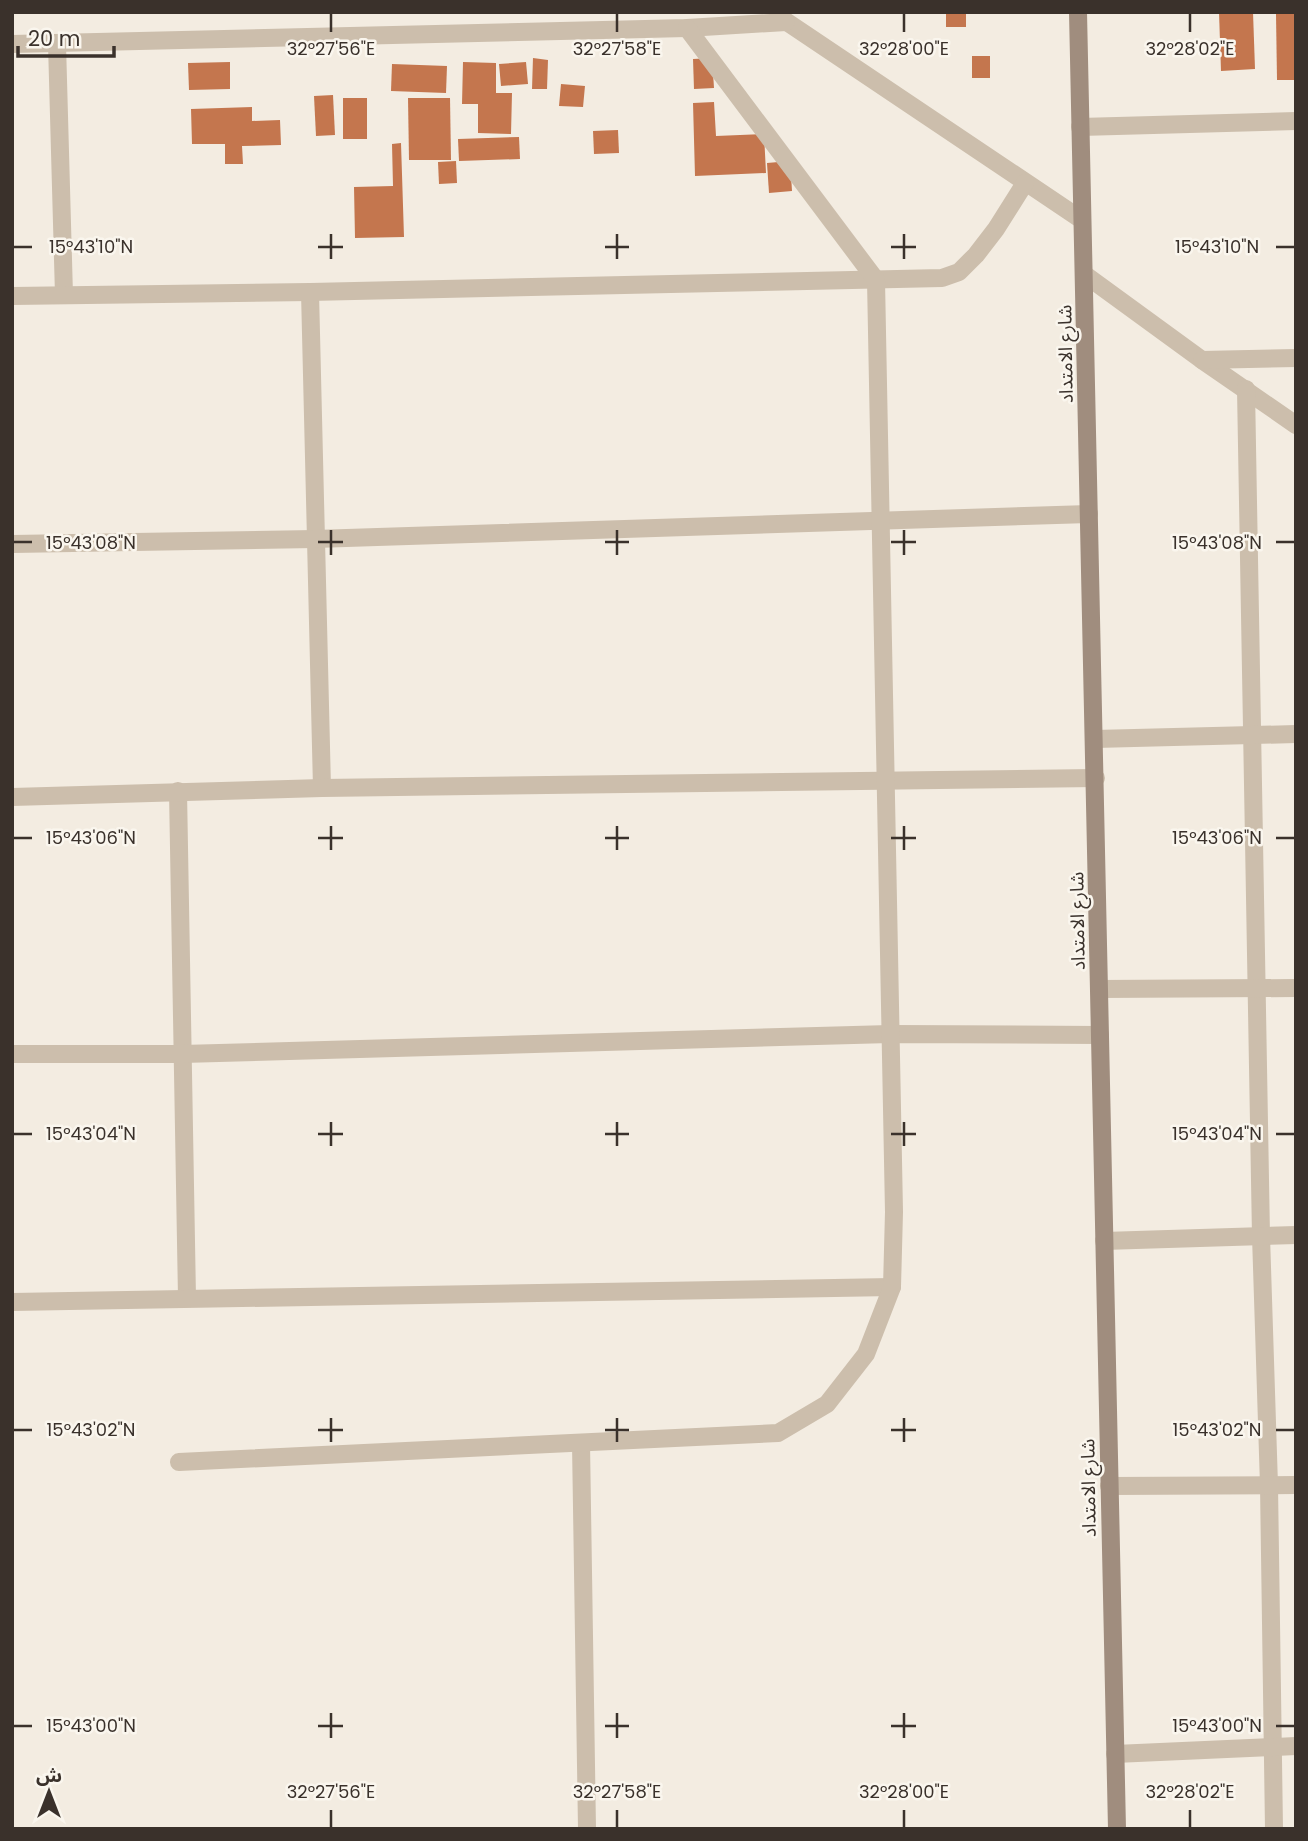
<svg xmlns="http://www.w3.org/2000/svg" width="1308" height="1841" font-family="Poppins,'Noto Sans Arabic',sans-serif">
	<rect width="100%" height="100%" fill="#f3ece1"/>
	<g fill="#c4764e">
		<rect x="946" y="12" width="20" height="15"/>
		<polygon points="1219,12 1253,12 1255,69 1221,71"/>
		<polygon points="1296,13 1296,80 1277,80 1276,14"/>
		<rect x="972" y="56" width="18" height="22"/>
		<polygon points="533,58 548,60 547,89 532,89"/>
		<polygon points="712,58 714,88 694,89 693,59"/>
		<polygon points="230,62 230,89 189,90 188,63"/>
		<polygon points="463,62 496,63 496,93 512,93 511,134 478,133 478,104 462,104"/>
		<polygon points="526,62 528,84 501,86 499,64"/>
		<polygon points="392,64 447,66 446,93 391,91"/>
		<polygon points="561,84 585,86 583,107 559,106"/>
		<polygon points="333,95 335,135 316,136 314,96"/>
		<rect x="343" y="98" width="24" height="41"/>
		<polygon points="408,98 450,98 451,160 409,160"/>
		<polygon points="714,102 716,136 764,134 766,173 695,176 693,103"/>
		<polygon points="252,107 252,121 280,120 281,145 242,146 243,164 225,164 225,144 192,144 191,109"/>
		<polygon points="618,130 619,153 594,154 593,131"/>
		<polygon points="519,137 520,159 459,161 458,139"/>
		<polygon points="401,143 404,237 355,238 354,187 393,186 392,144"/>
		<polygon points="456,161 457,183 439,184 438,162"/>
		<polygon points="790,161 792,191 769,193 767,163"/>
	</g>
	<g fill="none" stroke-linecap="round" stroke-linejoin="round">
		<g stroke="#ccbeac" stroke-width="18">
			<polyline points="778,16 1082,220"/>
			<polyline points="12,44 687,28 786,22"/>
			<polyline points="57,44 64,295"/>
			<polyline points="1080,127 1296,121"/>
			<polyline points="1084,274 1202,360 1296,425"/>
			<polyline points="310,292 322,788"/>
			<polyline points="12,296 310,292 942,278 959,272 976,255 996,229 1025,183"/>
			<polyline points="1202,360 1296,358"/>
			<polyline points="1246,389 1261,1236 1269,1485 1274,1829"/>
			<polyline points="12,544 315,539 1089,514"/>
			<polyline points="1095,739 1296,734"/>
			<polyline points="178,791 187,1298"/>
			<polyline points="12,797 322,788 1096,778"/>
			<polyline points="1099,989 1296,988"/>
			<polyline points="12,1054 182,1054 890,1034 1100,1035"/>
			<polyline points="1104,1241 1296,1235"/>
			<polyline points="12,1302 892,1287"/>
			<polyline points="581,1443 587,1829"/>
			<polyline points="179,1462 778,1433 827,1404 866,1354 892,1287 894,1212 876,280 687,28"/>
			<polyline points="1109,1486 1296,1485"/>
			<polyline points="1115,1754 1296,1746"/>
		</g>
		<polyline stroke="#a08d7e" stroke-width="18" points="1078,12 1117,1829"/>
	</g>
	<path fill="none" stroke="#3a312b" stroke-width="2.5" d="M331,14V32M617,14V32M904,14V32M1190,14V32M331,234V259M617,234V259M904,234V259M14,247H32M318,247H343M605,247H629M891,247H916M1276,247H1294M331,530V555M617,530V555M904,530V555M14,542H32M318,542H343M605,542H629M891,542H916M1276,542H1294M331,826V850M617,826V850M904,826V850M14,838H32M318,838H343M605,838H629M891,838H916M1276,838H1294M331,1122V1146M617,1122V1146M904,1122V1146M14,1134H32M318,1134H343M605,1134H629M891,1134H916M1276,1134H1294M331,1418V1442M617,1418V1442M904,1418V1442M14,1430H32M318,1430H343M605,1430H629M891,1430H916M1276,1430H1294M331,1713V1738M617,1713V1738M904,1713V1738M14,1726H32M318,1726H343M605,1726H629M891,1726H916M1276,1726H1294M331,1810V1827M617,1810V1827M904,1810V1827M1190,1810V1827"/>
	<g text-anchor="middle" stroke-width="5" stroke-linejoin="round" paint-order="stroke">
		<g font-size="19" fill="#3a312b" stroke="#faf6ee">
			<text transform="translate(1065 354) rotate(-91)" y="7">شارع الامتداد</text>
			<text transform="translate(1077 921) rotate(-91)" y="7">شارع الامتداد</text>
			<text transform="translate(1088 1488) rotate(-91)" y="7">شارع الامتداد</text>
		</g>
	</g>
	<g font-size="18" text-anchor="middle" fill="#3a312b" stroke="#faf6ee" stroke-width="5" stroke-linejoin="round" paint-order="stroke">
		<text x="331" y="55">32°27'56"E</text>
		<text x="617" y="55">32°27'58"E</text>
		<text x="904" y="55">32°28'00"E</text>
		<text x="1190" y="55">32°28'02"E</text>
		<text x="91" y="253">15°43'10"N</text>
		<text x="1217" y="253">15°43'10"N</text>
		<text x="91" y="549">15°43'08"N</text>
		<text x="1217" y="549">15°43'08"N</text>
		<text x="91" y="844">15°43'06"N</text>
		<text x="1217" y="844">15°43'06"N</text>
		<text x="91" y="1140">15°43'04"N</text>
		<text x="1217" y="1140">15°43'04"N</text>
		<text x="91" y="1436">15°43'02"N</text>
		<text x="1217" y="1436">15°43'02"N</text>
		<text x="91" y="1732">15°43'00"N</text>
		<text x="1217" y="1732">15°43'00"N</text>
		<text x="331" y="1798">32°27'56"E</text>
		<text x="617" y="1798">32°27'58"E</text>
		<text x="904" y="1798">32°28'00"E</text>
		<text x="1190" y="1798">32°28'02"E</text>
	</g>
	<rect width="1308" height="1841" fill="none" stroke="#3a312b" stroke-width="28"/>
	<g transform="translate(49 1792)" stroke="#faf6ee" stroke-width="5" paint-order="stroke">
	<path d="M0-5L12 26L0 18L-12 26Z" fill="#3a312b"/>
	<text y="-10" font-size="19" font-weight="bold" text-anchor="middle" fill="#3a312b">ش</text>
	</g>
	<path d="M18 46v10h96v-10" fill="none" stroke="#3a312b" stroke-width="3.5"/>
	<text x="28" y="46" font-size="21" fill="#3a312b" stroke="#faf6ee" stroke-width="5" paint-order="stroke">20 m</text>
</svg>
